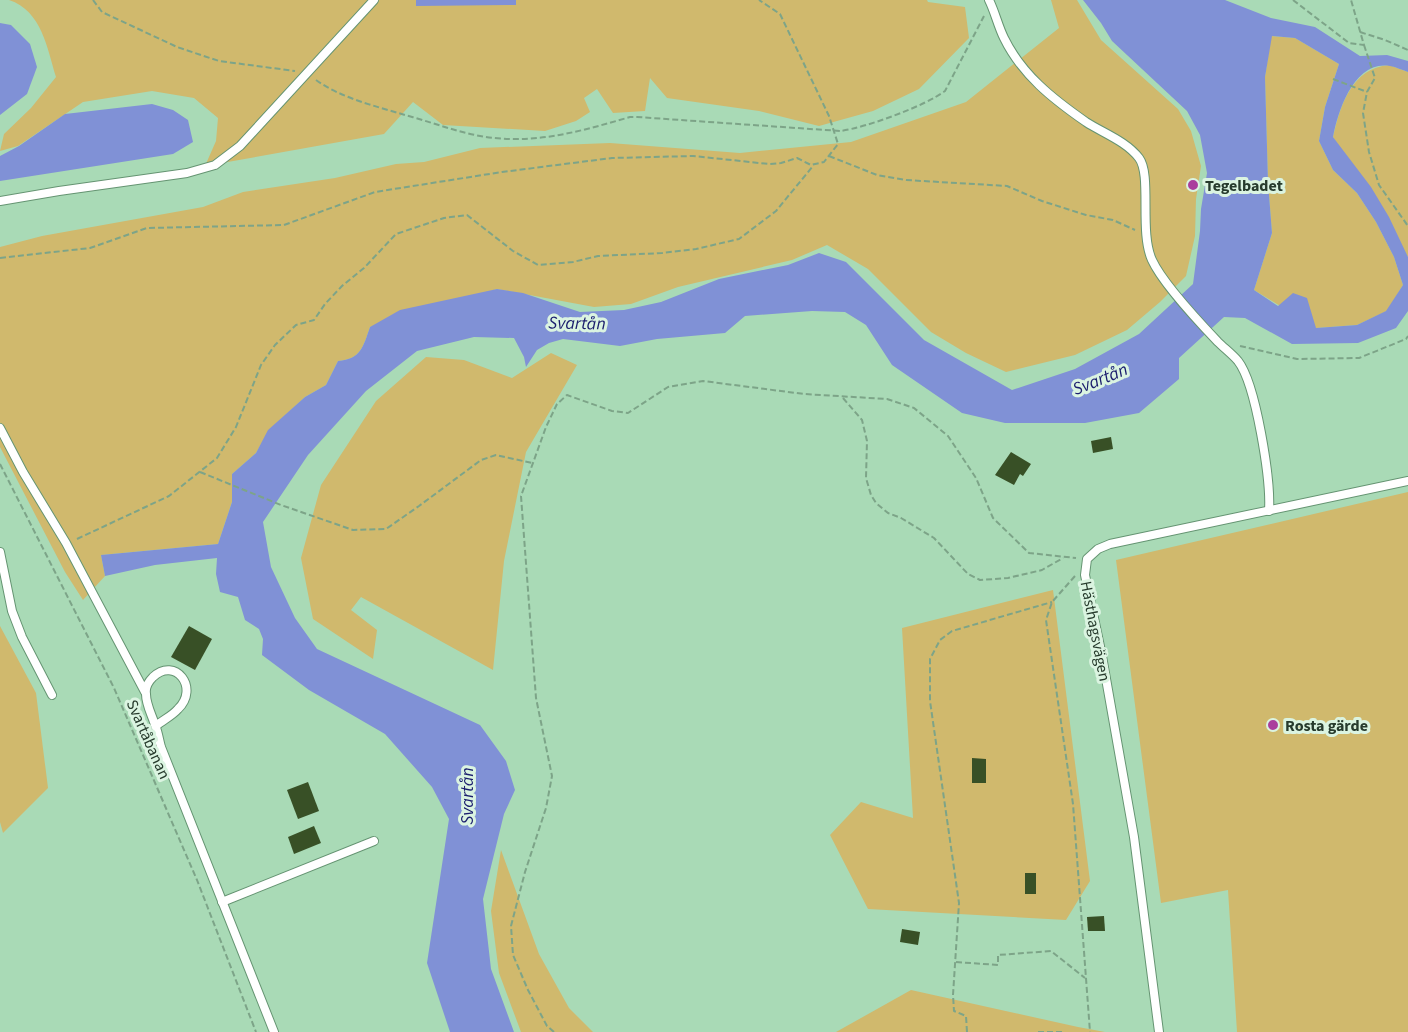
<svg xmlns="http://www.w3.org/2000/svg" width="1408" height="1032" font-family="'Source Sans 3',sans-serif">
	<rect width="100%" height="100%" fill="#a9dab6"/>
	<g fill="#d0b96d">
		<path d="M9,0H927L928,2L965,7L969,38L919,89L873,111L819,126L759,111L667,98L650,78L645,111L613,113L597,89L584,98L590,112L576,121L545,131L443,125L413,102L384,134L205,166L216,141L218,118L194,98L152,91L83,102L18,146L0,151L4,134L31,108L56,77C47,48 42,11 9,0Z"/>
		<path d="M1051,0H1077L1101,40L1178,109L1191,131L1201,166L1196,199L1195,236L1186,276L1160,302L1127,330L1075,355L1006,372L966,353L931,332L868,269L827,245L792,260L678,287L631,304L594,307L497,289L370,327C363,347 361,359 338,361L326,385L305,397L269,430L256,453L232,474V502L218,544L101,555L105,576L83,600L65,572L0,447V247L42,236L203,207L243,192L335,178L396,164L424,162L480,148L610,143L740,153L851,142L966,102L1059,28Z"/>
		<polygon points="1271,36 1295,38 1339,64 1325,107 1319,141 1333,170 1357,193 1376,222 1394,257 1403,285 1387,311 1357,325 1316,328 1254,290 1272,233 1268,182 1265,77"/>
		<path d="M1389,65L1408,72V257L1333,137C1340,105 1352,68 1389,65Z"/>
		<polygon points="551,353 577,365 526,452 504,561 493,670 361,597 351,610 377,630 373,659 313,619 301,558 321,485 376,401 426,357 464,360 512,378"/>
		<polygon points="1408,492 1408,1032 1237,1032 1228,890 1161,903 1116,560"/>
		<polygon points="1053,590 1090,881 1066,920 868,909 830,835 861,802 913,818 902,628"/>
		<polygon points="0,626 36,693 48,788 3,833 0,822"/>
		<polygon points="501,850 539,954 569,1008 593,1032 521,1032 499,973 491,911"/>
		<polygon points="911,990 1078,1027 1105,1032 836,1032"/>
	</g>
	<g fill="#8091d6" fill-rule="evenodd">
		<polygon points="416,0 516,0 516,5 416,6"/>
		<path d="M1083,0H1225L1271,18L1315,27L1360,56L1387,55L1408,61V72C1402,70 1396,67 1390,66C1354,60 1338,111 1333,137L1371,187L1389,217L1408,257V311L1396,328L1358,343L1292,344L1245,318L1224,317L1179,358V379L1139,413L1085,423H1005L962,413L892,365L866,325L845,312L812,311L745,316L725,333L657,339L620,346L563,339L549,343L537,350L526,367L524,357L514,338L474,337L417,351L366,391L308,455L263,522L271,567L295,618L317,649L480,725L506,761L515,790L504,814L483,899L491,969L514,1032H450L427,963L449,819L432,787L385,734L309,690L262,655L263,639L259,629L245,620L238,597L220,592L216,574L217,558L155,565L105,576L101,555L218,544L232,502V474L256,453L268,430L305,397L326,385L338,361C361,359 363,347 370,327L400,310L497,289L523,293L580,312L624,310L661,302L719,279L788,265L819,253L846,262L924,340L1012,390L1075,369L1139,334L1193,284L1200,231L1201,209L1207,173L1200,135L1187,111L1112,41L1101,23ZM1272,36L1295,38L1339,64L1325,107L1319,141L1333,170L1357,193L1376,222L1394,257L1403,285L1386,311L1357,325L1316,328L1307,298L1293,293L1278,306L1254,290L1272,233L1268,182L1265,77Z"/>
		<polygon points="0,23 11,25 30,44 37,67 27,94 0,115"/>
		<polygon points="152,104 173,110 188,120 193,142 173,154 0,181 0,156 19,146 65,114"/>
	</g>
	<g fill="#385026">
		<polygon points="1111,437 1113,449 1093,453 1091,441"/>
		<polygon points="1011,452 1031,464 1023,476 1020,474 1014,485 995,475"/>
		<polygon points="189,626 212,639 195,670 171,657"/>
		<polygon points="972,758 986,759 986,783 972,783"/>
		<polygon points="308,782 319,811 298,819 287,790"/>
		<polygon points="314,826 321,843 294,854 288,837"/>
		<rect x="1025" y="873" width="11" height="21"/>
		<polygon points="1104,916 1105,931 1088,931 1087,917"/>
		<polygon points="902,929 920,932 918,945 900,942"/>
	</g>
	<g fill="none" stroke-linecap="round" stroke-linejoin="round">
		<defs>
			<g id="service">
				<path d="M989,0C995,12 998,26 1004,38C1022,75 1053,99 1086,122C1103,133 1126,141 1139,158C1152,175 1139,232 1152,260C1163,284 1199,322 1218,342C1224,348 1232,354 1238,361C1256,384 1271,480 1269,511"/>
				<polyline points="0,201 59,191 187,173 215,165 240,146 374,0"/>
				<polyline points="0,428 23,472 66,543 145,692"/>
				<polyline points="0,552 12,611 22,637 52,695"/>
				<path d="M156,726C163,720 172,716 178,709C200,688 175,656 153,677C148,682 145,688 146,694C146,705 152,715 155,725C158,732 159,740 161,747L274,1032"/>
				<polyline points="222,902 374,841"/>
				<polyline points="1159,1032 1134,837 1102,656 1085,575 1087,559 1098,549 1110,544 1408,481"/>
			</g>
		</defs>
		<use href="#service" stroke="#659472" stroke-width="10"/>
		<g stroke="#7da488" stroke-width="2" stroke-dasharray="6 3" stroke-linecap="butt">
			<polyline points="93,0 102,12 177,47 219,61 295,71"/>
			<polyline points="1293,0 1349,43 1364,45 1351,0"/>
			<polyline points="1360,32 1385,40 1408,50"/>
			<polyline points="1364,45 1375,78 1367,92 1363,113 1369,152 1379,185 1408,226"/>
			<polyline points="1333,79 1367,92"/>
			<path d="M316,80C341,98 375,106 405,115C435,123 464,135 494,138C542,143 585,130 630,117H637L840,131C865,128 925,106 945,91L984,16"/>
			<polyline points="829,156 877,175 906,180 1007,186 1042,201 1086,215 1113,220 1135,230"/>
			<polyline points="0,258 90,248 147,228 284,225 375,192 502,172 612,158 693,156 769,164 781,163 797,158 811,165 824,162 838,144 829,116 780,14 759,0"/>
			<polyline points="1240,346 1297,359 1359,358 1406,339 1408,336"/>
			<polyline points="843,398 862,420 867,441 866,478 871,495 876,503 888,513 901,518 934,538 968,574 980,580 1008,578 1042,570 1063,558"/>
			<polyline points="0,464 114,688 197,880 256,1032"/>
			<polyline points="200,472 281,505 353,530 386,529 419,506 481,460 496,455 532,463"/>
			<polyline points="77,539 169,496 217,458 236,427 261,365 275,345 296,325 314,320 325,304 342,286 364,268 396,234 444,218 467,215 513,251 538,265 573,262 598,256 662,253 696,249 739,239 776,211 813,166"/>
			<polyline points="1075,576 1052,602 1046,620 1073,804 1090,1032"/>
			<polyline points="956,962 998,965 998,955 1051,951 1085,978"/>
			<polyline points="554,1032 547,1026 528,990 513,955 511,926 525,872 546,808 552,776 536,698 521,496 546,427 557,404 567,395 612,411 628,413 668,387 703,381 804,394 887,399 914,408 948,436 976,478 993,518 1029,553 1076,558"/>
			<polyline points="967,1032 966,1016 954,1011 953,995 959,903 930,701 930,659 940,640 952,631 1052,602"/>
			<polyline points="1038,1032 1063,1032"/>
		</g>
		<use href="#service" stroke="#fff" stroke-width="8"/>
	</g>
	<g fill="#aa3e9d" stroke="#dbf4e1" stroke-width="2">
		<circle cx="1193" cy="185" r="6"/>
		<circle cx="1273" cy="725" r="6"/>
	</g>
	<g text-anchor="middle" stroke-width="6" stroke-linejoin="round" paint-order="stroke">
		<g font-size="16" font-weight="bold" fill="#273b2d" stroke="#dbf4e1" text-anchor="start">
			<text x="1205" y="191">Tegelbadet</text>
			<text x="1285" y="731">Rosta gärde</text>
		</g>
		<g font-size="16" fill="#273b2d" stroke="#dbf4e1">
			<text transform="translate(1096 631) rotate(79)" y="6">Hästhagsvägen</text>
			<text transform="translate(149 739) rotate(66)" y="6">Svartåbanan</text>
		</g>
		<g font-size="18" font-style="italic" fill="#1a1d6d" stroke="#dbf4e1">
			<text transform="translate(577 323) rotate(1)" y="6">Svartån</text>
			<text transform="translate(1100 379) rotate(-22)" y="6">Svartån</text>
			<text transform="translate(467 796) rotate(-90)" y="6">Svartån</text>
		</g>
	</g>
</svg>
